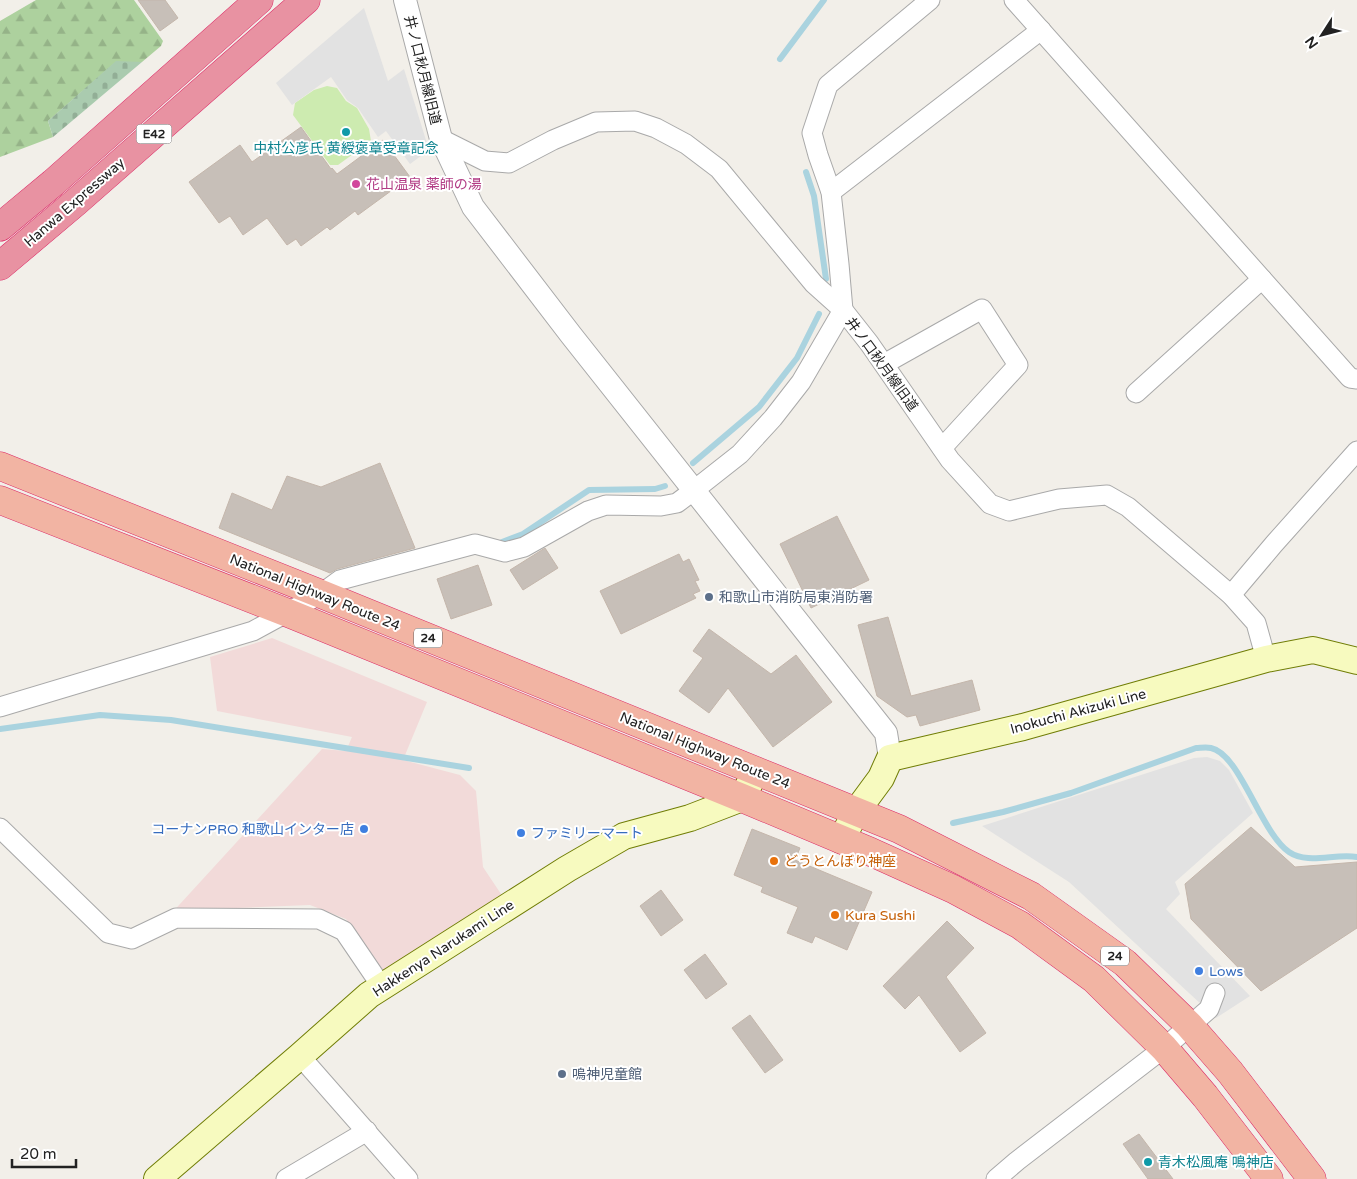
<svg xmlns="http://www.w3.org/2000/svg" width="1357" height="1179" font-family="'Varela Round','Noto Sans JP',sans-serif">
	<defs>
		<pattern id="forest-firs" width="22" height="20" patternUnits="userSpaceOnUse" patternTransform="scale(1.25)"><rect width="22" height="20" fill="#add19e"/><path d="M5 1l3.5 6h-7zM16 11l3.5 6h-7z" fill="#95b388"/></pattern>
		<pattern id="cemetery-stones" width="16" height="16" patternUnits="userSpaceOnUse" patternTransform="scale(1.25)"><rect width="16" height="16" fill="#aacbaf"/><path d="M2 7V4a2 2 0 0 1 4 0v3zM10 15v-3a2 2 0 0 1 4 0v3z" fill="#92ae96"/></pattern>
	</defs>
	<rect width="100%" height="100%" fill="#f2efe9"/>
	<polygon fill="#f2dad9" points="272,638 427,702 403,760 460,775 476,791 483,867 503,897 385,976 346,919 310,905 210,909 169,916 322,749 346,751 352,737 217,711 210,657"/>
	<polygon fill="url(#forest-firs)" points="36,0 134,0 163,41 161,46 142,62 116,62 48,121 53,137 0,157 0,21"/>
	<polygon fill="url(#cemetery-stones)" points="116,61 142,62 53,137 48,121"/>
	<polygon fill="#cdebb0" points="327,86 337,88 346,101 357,108 369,129 371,141 338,165 330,165 293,115 295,103 314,90"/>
	<g fill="#e2e2e2">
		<polygon points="364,8 388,81 404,69 429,150 410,164 386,131 378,137 358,108 347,100 331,77 292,105 276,83"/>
		<polygon points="1207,757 1220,761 1229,770 1253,813 1175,882 1180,894 1166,909 1250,996 1216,1018 1069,882 982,826 1194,758"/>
	</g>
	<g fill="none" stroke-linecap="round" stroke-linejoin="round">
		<g stroke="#aad3df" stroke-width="6">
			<polyline points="780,59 824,0"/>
			<polyline points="806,172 814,196 826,279"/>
			<polyline points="693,463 759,407 797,358 819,314"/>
			<polyline points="502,542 523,534 589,490 655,489 665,486"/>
			<polyline points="0,729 100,715 171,720 469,768"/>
			<path d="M953,823L1003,812L1071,793L1196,748C1200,748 1206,747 1211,748C1240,754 1261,833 1289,852C1308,865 1335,853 1357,857"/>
		</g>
	</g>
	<g fill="#c7bfb8" stroke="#c4b6ab">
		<polygon points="138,0 165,0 178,18 160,31"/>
		<polygon points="301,127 331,169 332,168 337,174 383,140 410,177 358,215 355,211 330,230 327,227 301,246 296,239 287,245 267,218 243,235 230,216 219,223 189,182 240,145 252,162"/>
		<polygon points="380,463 415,548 337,569 330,573 219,528 232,493 272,510 287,476 321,487"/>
		<polygon points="837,516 869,580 811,608 780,544"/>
		<polygon points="545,548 558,568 523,590 510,570"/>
		<polygon points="679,554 683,562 689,559 699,580 695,581 700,591 693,594 696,598 621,634 600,591"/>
		<polygon points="478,565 492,605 451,619 437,579"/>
		<polygon points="888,617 911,696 972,680 980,710 920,726 916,715 907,717 877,696 858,625"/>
		<polygon points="709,629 771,674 796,655 832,702 773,747 728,688 709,713 679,691 703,658 693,651"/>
		<polygon points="1251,827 1295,867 1357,862 1357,928 1261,991 1191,919 1185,884"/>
		<polygon points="752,829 800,848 795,860 872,892 847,950 815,936 812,943 787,933 798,907 761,892 763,887 734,875"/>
		<polygon points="661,890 683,920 661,936 640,906"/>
		<polygon points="947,921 974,948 946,977 986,1033 960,1052 919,995 905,1009 883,986"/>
		<polygon points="705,954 727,984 706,999 684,970"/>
		<polygon points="750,1015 783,1060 765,1073 732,1028"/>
		<polygon points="1139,1134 1173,1179 1148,1179 1123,1144"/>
	</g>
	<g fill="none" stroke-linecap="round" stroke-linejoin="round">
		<defs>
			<g id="minor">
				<polyline points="1014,0 1350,378 1357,379"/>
				<polyline points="441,139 485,161 509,163 553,140 596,122 635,121 656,128 686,144 719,169 814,284 843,310 869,343 950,460 990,504 1009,511 1059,499 1107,495 1128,507 1231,595 1256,623 1266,659"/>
				<polyline points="831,192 1041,30"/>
				<polyline points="884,364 982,309 1018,365 942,448"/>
				<polyline points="1136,393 1262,279"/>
				<polyline points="1231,595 1274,544 1357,451"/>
				<polyline points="0,707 253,631 321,594 340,580 475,544 505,552 524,547 588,511 606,505 661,506 677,503 693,491 740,454 773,418 801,382 843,310 839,264 831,192 818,155 812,133 828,85 930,0"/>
				<polyline points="0,828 108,933 132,939 176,918 319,919 344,931 382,987"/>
				<polyline points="300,1056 408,1179"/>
				<polyline points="286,1179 367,1131"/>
				<polyline points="996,1179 1017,1161 1164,1048 1209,1009 1215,993"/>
			</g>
			<polyline id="tertiary" points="405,0 441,139 473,207 571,335 886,733 890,758"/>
			<g id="secondary">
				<polyline points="841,840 856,812 881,778 890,758 1023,727 1266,659 1313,650 1357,661"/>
				<polyline points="157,1179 300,1056 369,995 567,869 624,836 690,818 742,798 756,771"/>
			</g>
			<g id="trunk">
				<polyline points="0,466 321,594 899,829 1031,896 1125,963 1189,1025 1230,1072 1312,1179"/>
				<polyline points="0,500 288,613 742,798 871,852 953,889 1020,925 1094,979 1164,1048 1205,1096 1269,1179"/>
			</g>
			<g id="motorway">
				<polyline points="0,227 53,183 259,0"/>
				<polyline points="0,266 76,202 306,0"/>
			</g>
		</defs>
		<use href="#minor" stroke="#a9a9a9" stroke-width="21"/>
		<use href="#tertiary" stroke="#a9a9a9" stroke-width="24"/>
		<use href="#secondary" stroke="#707d05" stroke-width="28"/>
		<use href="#trunk" stroke="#dc2a67" stroke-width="29"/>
		<use href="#motorway" stroke="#dc2a67" stroke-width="29"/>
		<use href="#minor" stroke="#fff" stroke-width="19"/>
		<use href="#tertiary" stroke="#fff" stroke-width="22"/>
		<use href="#secondary" stroke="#f7fabf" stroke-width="26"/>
		<use href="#trunk" stroke="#f2b4a3" stroke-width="28"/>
		<use href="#motorway" stroke="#e892a2" stroke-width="28"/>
	</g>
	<g fill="#0f9aa8" stroke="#fff" stroke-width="2">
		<circle cx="346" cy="132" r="5"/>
		<circle cx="1148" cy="1162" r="5"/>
	</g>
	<circle fill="#d1479c" stroke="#fff" stroke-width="2" cx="356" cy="184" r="5"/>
	<g fill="#5c6f8a" stroke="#fff" stroke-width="2">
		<circle cx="709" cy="597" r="5"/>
		<circle cx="562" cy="1074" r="5"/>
	</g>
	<g fill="#3f7fe0" stroke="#fff" stroke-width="2">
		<circle cx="364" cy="829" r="5"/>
		<circle cx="521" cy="833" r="5"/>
		<circle cx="1199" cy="971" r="5"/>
	</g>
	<g fill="#e8710a" stroke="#fff" stroke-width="2">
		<circle cx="774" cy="861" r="5"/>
		<circle cx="835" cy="915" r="5"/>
	</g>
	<g text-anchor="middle" stroke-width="4" stroke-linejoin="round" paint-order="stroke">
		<g fill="#fff" stroke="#646464" stroke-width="1">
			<rect x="136.5" y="124.5" width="35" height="19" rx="4"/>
			<rect x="414" y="628.5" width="28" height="19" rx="4"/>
			<rect x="1101" y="946.5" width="28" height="19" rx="4"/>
		</g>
		<g font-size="12" font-weight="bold" fill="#222">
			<text x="154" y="138">E42</text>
			<text x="428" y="642">24</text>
			<text x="1115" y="960">24</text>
		</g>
		<g font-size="14" fill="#222" stroke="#fff">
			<text transform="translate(423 70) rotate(76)" y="5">井ノ口秋月線旧道</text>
			<text transform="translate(74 202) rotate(-41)" y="5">Hanwa Expressway</text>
			<text transform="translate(882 364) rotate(54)" y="5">井ノ口秋月線旧道</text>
			<text transform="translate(315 592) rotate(22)" y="5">National Highway Route 24</text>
			<text transform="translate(1078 711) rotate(-15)" y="5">Inokuchi Akizuki Line</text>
			<text transform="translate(705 750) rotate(22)" y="5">National Highway Route 24</text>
			<text transform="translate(443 948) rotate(-33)" y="5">Hakkenya Narukami Line</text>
		</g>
		<g font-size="14" fill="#0d838f" stroke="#fff">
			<text x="346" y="153">中村公彦氏 黄綬褒章受章記念</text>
			<text x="1158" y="1167" text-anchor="start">青木松風庵 鳴神店</text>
		</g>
		<g font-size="14" fill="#b23c85" stroke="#fff" text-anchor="start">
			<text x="366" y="189">花山温泉 薬師の湯</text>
		</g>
		<g font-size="14" fill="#4e5e75" stroke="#fff" text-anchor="start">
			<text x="719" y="602">和歌山市消防局東消防署</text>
			<text x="572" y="1079">嗚神児童館</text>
		</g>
		<g font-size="14" fill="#366cbe" stroke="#fff" text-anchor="start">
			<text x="354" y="834" text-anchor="end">コーナンPRO 和歌山インター店</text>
			<text x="531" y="838">ファミリーマート</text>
			<text x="1209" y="976">Lows</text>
		</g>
		<g font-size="14" fill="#c56008" stroke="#fff" text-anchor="start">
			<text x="784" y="866">どうとんぼり神座</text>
			<text x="845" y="920">Kura Sushi</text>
		</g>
	</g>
	<g transform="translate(1322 35) rotate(234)" stroke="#ffffff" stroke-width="4" paint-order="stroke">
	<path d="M0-4L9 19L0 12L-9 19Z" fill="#222222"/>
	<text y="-8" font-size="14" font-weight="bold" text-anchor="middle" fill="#222222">N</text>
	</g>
	<path d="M12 1159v8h64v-8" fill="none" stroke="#222222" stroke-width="2.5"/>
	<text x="20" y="1159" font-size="15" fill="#222222" stroke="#ffffff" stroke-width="4" paint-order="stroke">20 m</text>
</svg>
